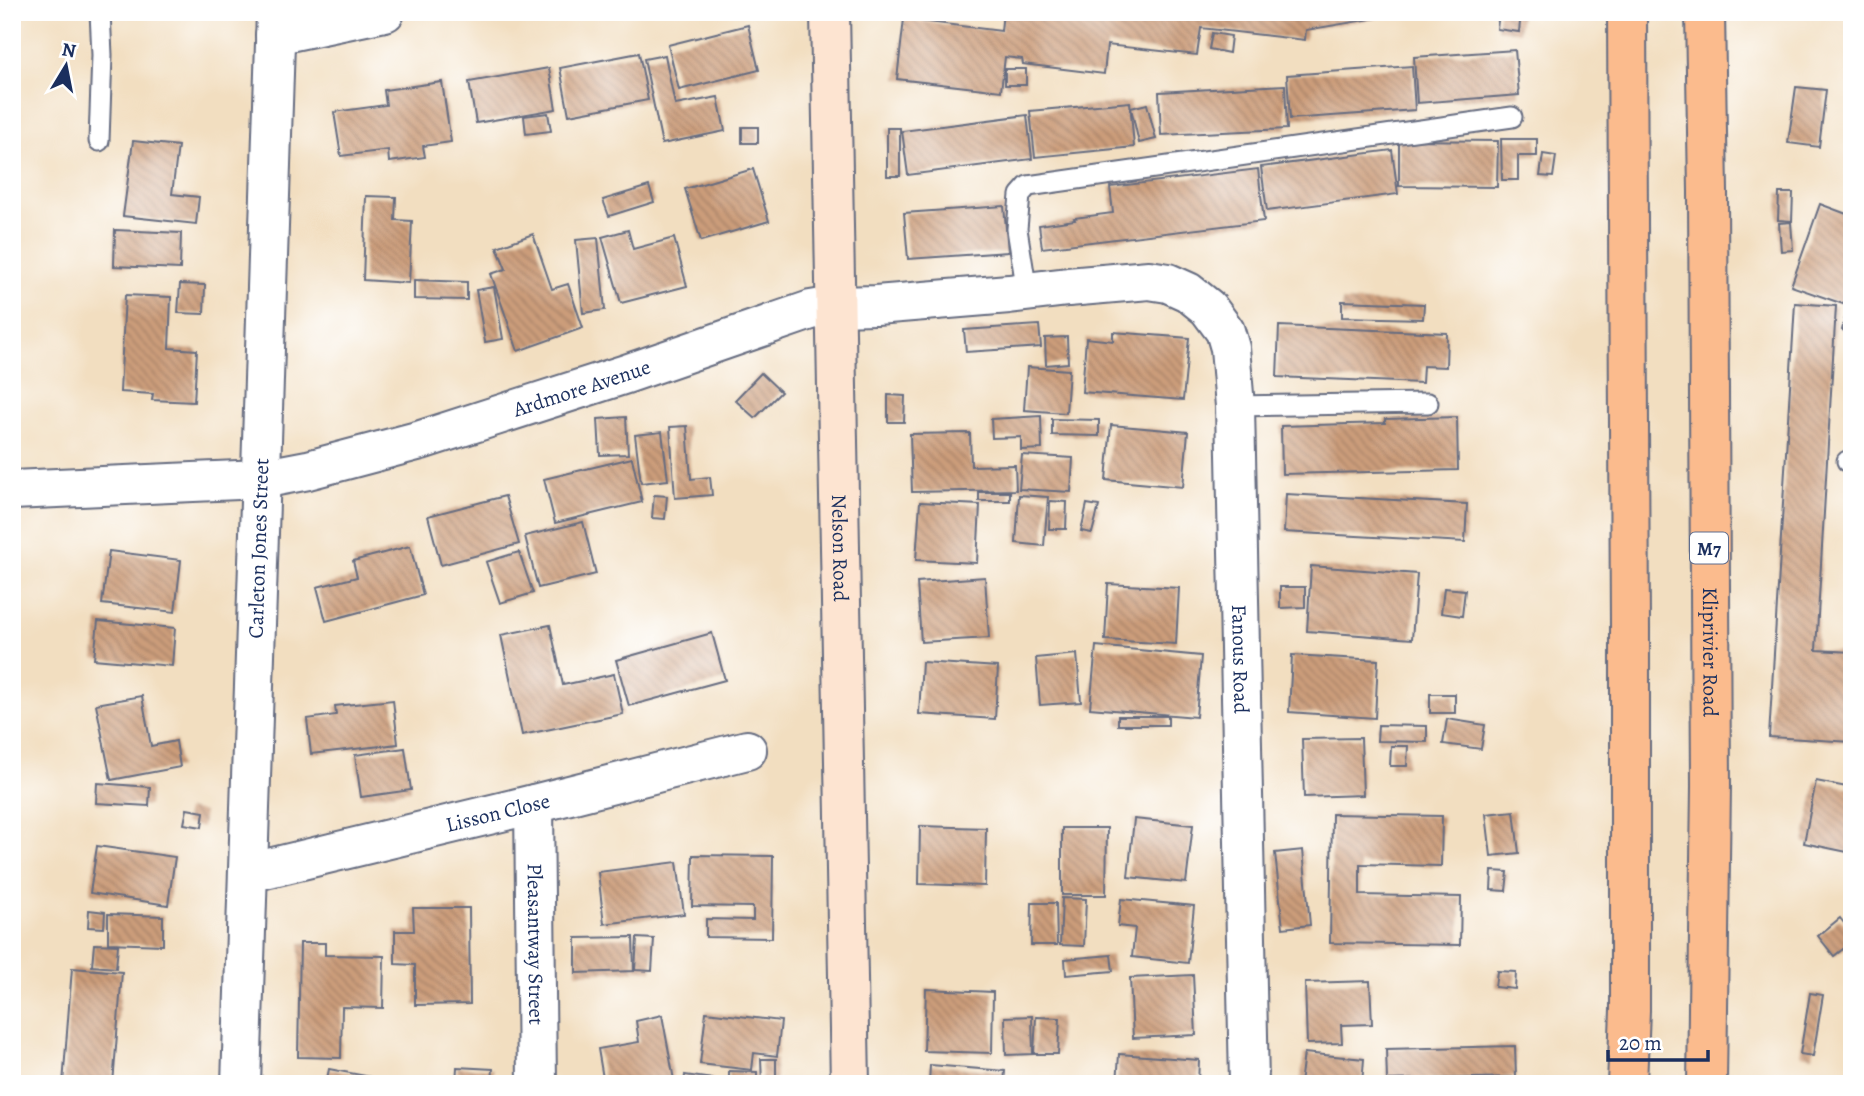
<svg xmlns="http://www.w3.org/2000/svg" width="1864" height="1096" font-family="Alegreya,serif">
	<defs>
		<pattern id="building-back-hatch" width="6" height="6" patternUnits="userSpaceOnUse" patternTransform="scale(1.75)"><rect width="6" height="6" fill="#cc9d7a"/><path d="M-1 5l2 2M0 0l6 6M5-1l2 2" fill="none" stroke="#a58067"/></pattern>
	</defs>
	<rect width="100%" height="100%" fill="#fff"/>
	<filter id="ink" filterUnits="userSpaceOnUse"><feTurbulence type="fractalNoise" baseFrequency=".0143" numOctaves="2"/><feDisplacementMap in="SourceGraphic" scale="14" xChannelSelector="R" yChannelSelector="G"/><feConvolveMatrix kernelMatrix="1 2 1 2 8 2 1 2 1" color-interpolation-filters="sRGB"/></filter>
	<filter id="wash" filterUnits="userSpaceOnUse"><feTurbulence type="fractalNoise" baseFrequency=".00686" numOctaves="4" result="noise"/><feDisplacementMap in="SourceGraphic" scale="28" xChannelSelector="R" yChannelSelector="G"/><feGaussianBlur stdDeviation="1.57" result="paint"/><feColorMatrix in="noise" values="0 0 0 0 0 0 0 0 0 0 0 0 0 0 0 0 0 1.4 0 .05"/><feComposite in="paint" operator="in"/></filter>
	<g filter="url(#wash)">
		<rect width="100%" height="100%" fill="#f2dec0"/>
		<g id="blocks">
			<g fill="url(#building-back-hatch)">
				<polygon points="1003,12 1078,12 1101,15 1101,12 1401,12 1401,14 1306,30 1305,40 1201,28 1197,55 1107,45 1104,74 1023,64 1022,59 1005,57 1001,91 897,79 904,19 1001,31"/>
				<polygon points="1499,12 1521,12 1519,32 1497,29"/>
				<polygon points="748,25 759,70 679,90 668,45"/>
				<polygon points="1212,33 1231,36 1229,53 1209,49"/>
				<polygon points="1515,50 1519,95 1417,103 1414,57"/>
				<polygon points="639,53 648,100 569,115 560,68"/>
				<polygon points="665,55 675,105 718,97 725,131 662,144 644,59"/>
				<polygon points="1412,66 1415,110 1290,119 1287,75"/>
				<polygon points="549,68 556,109 476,123 469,82"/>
				<rect x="1005" y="69" width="21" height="16"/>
				<polygon points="442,82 451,142 423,146 425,157 389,162 388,150 341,156 334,112 386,105 384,90"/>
				<polygon points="1285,85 1287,129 1161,135 1159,92"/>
				<polygon points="1796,87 1826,90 1819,147 1788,143"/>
				<polygon points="1130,102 1134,147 1035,157 1030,111"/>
				<polygon points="1147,104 1156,139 1139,143 1131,108"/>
				<polygon points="548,113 551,131 526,134 524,116"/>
				<polygon points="1027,115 1032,159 908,175 902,131"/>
				<rect x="742" y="127" width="16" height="16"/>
				<rect x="887" y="128" width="13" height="48"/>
				<polygon points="1501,139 1537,139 1537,156 1518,156 1518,180 1502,180"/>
				<polygon points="1399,140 1498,141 1497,187 1399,186"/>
				<polygon points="133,141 178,146 172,194 199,197 196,224 123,216"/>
				<polygon points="1392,150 1398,194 1267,211 1261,167"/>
				<polygon points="1543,154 1556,156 1553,177 1540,176"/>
				<polygon points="753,169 769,221 701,241 685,189"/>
				<polygon points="1258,169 1264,221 1042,248 1039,225 1075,220 1074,218 1113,213 1110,187"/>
				<polygon points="649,186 654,202 609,216 603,200"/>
				<polygon points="1779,193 1793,193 1792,221 1778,220"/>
				<polygon points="366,196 396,197 395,220 412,221 409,283 363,280"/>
				<polygon points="1820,204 1852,216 1852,307 1791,286"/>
				<polygon points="1004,206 1008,252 908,259 904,213"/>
				<polygon points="1791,222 1793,250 1781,251 1779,223"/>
				<polygon points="115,230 181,233 180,269 114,266"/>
				<polygon points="628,230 633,249 674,238 687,286 621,303 602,237"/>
				<polygon points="533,234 552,289 568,284 583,328 518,351 491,274 506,269 497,247"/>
				<polygon points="598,238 605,310 583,313 576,240"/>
				<polygon points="414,280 467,282 467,300 414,299"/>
				<polygon points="180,284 205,285 204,314 178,313"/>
				<polygon points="494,287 503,339 485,342 476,290"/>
				<polygon points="125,295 171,297 169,348 197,350 194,402 152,400 153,394 120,392"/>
				<polygon points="1342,301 1424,304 1423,319 1342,317"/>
				<polygon points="1795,303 1836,306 1816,650 1852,652 1852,742 1769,737"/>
				<polygon points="1845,318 1852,320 1852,333 1842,330"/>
				<polygon points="1039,325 1041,347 966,352 964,330"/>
				<polygon points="1279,326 1447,333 1446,367 1423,366 1422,383 1277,377"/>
				<polygon points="1113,332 1189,338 1183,400 1082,392 1086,338 1113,341"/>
				<polygon points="1067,337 1068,363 1046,365 1045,338"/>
				<polygon points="1027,367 1069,370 1066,413 1024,410"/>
				<polygon points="761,373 781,392 755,418 735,400"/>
				<polygon points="888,395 905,396 904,422 888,422"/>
				<polygon points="1041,416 1042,449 1021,450 1021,437 992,438 991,419"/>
				<polygon points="626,417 628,454 600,455 598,419"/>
				<polygon points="1457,417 1458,470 1282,474 1281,426 1385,423 1385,419"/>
				<polygon points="1052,419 1099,420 1099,436 1052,435"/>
				<polygon points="1111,425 1188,432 1183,487 1106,480"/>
				<polygon points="687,426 691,479 710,477 712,495 675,498 670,427"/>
				<polygon points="662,432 668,480 641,483 635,435"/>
				<polygon points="970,433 971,466 1015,465 1016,490 912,492 910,434"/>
				<polygon points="1022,455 1073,458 1071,492 1019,489"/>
				<polygon points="632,458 642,502 555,523 544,479"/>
				<rect x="979" y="492" width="31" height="9"/>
				<polygon points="1286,494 1467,504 1465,542 1284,532"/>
				<polygon points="654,495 667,496 665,519 652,518"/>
				<polygon points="1019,495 1048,497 1044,546 1016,543"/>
				<polygon points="505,496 519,544 441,565 428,516"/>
				<polygon points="1050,501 1067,502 1066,529 1049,529"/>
				<polygon points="920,502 980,505 977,563 916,560"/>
				<polygon points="1087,504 1099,506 1092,533 1081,531"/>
				<polygon points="583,522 596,574 538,588 525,536"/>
				<polygon points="410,546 423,595 326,621 317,587 357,577 353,561"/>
				<polygon points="109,551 181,560 175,612 102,604"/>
				<polygon points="519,552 533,593 500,603 486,562"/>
				<polygon points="1311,566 1417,574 1412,639 1307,631"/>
				<polygon points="985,577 989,638 921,642 917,582"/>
				<polygon points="1108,584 1179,588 1176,644 1105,640"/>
				<polygon points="1280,587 1305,587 1305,607 1280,608"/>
				<polygon points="1444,588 1465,590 1462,616 1441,613"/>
				<polygon points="98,621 175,628 172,666 94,659"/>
				<polygon points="550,625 563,685 614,674 623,714 522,735 501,635"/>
				<polygon points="712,633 725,680 629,706 616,660"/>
				<polygon points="1096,646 1201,656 1196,717 1090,708"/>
				<polygon points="1077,654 1081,702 1040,705 1036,658"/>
				<polygon points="1292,655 1378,660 1375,718 1289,712"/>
				<polygon points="922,662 998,667 995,719 919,714"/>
				<rect x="1430" y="694" width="25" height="19"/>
				<polygon points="142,696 151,746 176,741 180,767 111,780 96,704"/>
				<polygon points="393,700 398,744 311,754 307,719 336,715 335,706"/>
				<rect x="1118" y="716" width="50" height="9"/>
				<polygon points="1447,719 1485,725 1481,749 1443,744"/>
				<polygon points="1378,725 1427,726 1427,742 1377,741"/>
				<polygon points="1361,738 1363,795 1304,797 1302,739"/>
				<polygon points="1391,746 1408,746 1407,766 1390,766"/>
				<polygon points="405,748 411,790 361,797 355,755"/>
				<polygon points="1816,781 1852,788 1852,853 1804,843"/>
				<polygon points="97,783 150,787 149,806 96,803"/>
				<polygon points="187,809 204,812 202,827 184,824"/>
				<polygon points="1514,811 1519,853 1491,856 1486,814"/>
				<polygon points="1332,814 1442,816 1441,866 1360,864 1360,895 1461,897 1460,945 1330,943"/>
				<polygon points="1134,819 1193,825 1186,883 1128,877"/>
				<polygon points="920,826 986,828 985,886 919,884"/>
				<polygon points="1062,828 1107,828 1106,895 1062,895"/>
				<polygon points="97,846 175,857 168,905 90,893"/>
				<polygon points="1303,850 1310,925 1283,928 1275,853"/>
				<polygon points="693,855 773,856 772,938 706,937 706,919 753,920 753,907 692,906"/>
				<polygon points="677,862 684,914 604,924 598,872"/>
				<polygon points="1492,871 1508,872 1506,891 1491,890"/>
				<polygon points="1062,898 1086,899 1084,946 1060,945"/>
				<polygon points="1121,899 1194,906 1188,963 1132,957 1135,928 1118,926"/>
				<polygon points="1032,903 1056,903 1057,945 1031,945"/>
				<polygon points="413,908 469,908 470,1004 415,1005 415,965 395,964 395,931 414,931"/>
				<polygon points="89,910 105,912 104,928 88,927"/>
				<polygon points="108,914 163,916 163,945 108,943"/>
				<polygon points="1840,918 1852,933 1852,942 1834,956 1818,936"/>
				<polygon points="633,937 634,971 576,973 576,938"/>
				<polygon points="637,938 654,939 652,971 635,970"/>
				<polygon points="300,943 325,943 325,955 384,956 383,1008 342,1007 341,1058 298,1057"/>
				<polygon points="94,944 118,945 116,968 92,966"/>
				<polygon points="1111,955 1113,971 1066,975 1065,959"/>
				<polygon points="72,968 122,972 113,1084 63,1084"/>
				<polygon points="1497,971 1516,972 1515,989 1495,987"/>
				<polygon points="1193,975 1196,1035 1133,1038 1130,978"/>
				<polygon points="1370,981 1372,1024 1341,1025 1342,1043 1307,1044 1305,983"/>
				<polygon points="926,989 993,992 992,1053 924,1051"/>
				<polygon points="1810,993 1823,995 1813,1056 1800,1054"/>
				<polygon points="706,1012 781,1021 777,1056 754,1053 752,1070 700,1064"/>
				<polygon points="662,1015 674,1080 656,1084 604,1084 598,1049 639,1042 636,1021"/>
				<polygon points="1032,1016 1033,1054 1006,1055 1005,1017"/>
				<polygon points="1036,1017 1060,1018 1058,1054 1034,1054"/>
				<polygon points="1515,1046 1516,1077 1387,1080 1386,1049"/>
				<polygon points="1304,1053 1364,1059 1362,1084 1300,1084"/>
				<polygon points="1119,1054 1199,1060 1198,1084 1117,1084"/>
				<polygon points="761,1059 776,1059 776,1084 762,1084"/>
				<polygon points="930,1065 1005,1071 1004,1084 929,1084"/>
				<polygon points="457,1067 493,1069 492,1084 456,1084"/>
				<polygon points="329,1069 371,1077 370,1084 326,1084"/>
				<polygon points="729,1071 757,1072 757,1084 729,1084"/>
				<polygon points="685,1075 713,1079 712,1084 684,1084"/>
			</g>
		</g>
	</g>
	<g filter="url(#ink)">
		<use href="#blocks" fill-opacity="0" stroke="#666c80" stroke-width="2"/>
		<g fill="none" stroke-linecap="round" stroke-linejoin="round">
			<defs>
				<g id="lane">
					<polyline points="99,141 102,55 100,12"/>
					<polyline points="1027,292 1017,229 1020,195 1028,186 1512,117"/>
					<polyline points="1235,406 1428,403"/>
					<polyline points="1847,461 1852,462"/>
				</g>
				<g id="street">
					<polyline points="275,35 385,12"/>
					<path id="s1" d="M12,490L261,479L308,470L421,440L626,374L811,310L835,306L876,305L1009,294L1068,287L1149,280L1168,283L1188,292L1208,308L1225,331L1230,348L1235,406L1249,1084"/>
					<path id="s2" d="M534,804L537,1084"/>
					<path id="s3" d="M248,873L534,804L747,750"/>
					<path id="s4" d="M241,1084L276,12"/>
				</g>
				<g id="secondary">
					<path id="s5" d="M830,12L850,1084"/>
				</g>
				<g id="primary">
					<polyline points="1627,12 1630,629 1630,1010 1627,1084"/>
					<path id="s6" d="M1705,12L1708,192L1711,786L1707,1084"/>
				</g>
			</defs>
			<use href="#lane" stroke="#666c80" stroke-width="23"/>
			<use href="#street" stroke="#666c80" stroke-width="42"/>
			<use href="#secondary" stroke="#666c80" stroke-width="42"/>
			<use href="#primary" stroke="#666c80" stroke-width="42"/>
			<use href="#lane" stroke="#fff" stroke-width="19"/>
			<use href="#street" stroke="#fff" stroke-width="38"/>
			<use href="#secondary" stroke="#fde4d1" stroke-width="38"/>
			<use href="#primary" stroke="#fbbb8d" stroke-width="38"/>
		</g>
	</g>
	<g text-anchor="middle" stroke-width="6" stroke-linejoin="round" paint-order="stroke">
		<rect fill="#fff" stroke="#5f6d8e" stroke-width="2" x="1690" y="532.5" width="38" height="31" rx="5"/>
		<g font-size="19" font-weight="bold" fill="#1b2f5e">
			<text x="1709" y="555">M7</text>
		</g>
		<g font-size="21" fill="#1b2f5e" stroke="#fff">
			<text dy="7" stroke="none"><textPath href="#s1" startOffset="583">Ardmore Avenue</textPath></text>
			<text dy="7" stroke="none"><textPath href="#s4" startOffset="536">Carleton Jones Street</textPath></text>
			<text dy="7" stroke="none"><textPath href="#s5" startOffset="536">Nelson Road</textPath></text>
			<text dy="7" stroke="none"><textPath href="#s6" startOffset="640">Kliprivier Road</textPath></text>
			<text dy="7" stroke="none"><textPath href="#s1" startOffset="1589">Fanous Road</textPath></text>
			<text dy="7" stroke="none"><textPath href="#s3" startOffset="257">Lisson Close</textPath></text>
			<text dy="7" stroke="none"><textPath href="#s2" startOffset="140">Pleasantway Street</textPath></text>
		</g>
	</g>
	<rect width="1864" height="1096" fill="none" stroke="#fff" stroke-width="42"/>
	<g transform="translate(66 66) rotate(10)" stroke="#ffffff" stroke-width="5" paint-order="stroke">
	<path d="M0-5L12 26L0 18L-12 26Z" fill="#1b2f5e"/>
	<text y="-10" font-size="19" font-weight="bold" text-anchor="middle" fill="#1b2f5e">N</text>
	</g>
	<path d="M1608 1050v10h100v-10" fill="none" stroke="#1b2f5e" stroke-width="3.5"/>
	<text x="1619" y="1050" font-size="21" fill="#1b2f5e" stroke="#ffffff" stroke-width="5" paint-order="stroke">20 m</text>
</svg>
